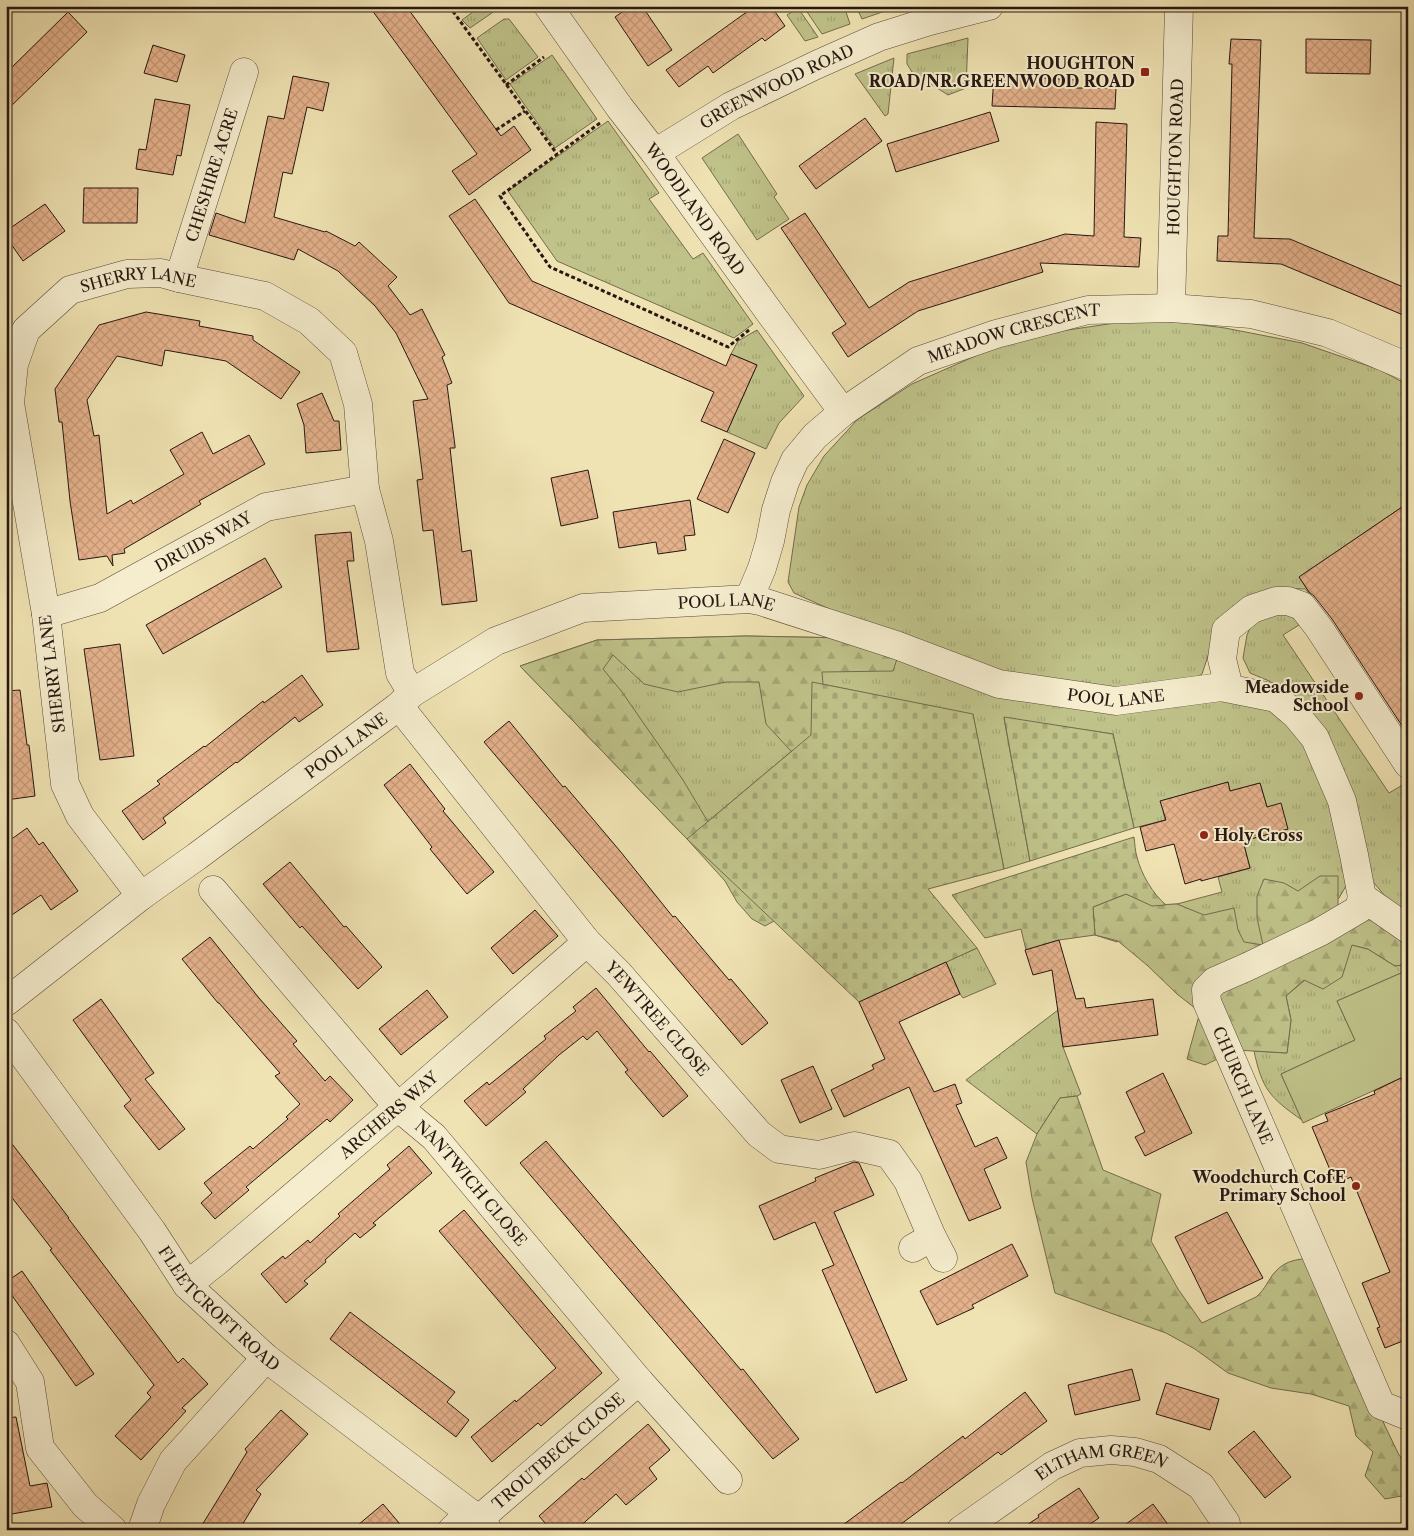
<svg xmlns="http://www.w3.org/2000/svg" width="1414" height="1536" font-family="'Libre Caslon Text',serif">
	<defs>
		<pattern id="grass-tufts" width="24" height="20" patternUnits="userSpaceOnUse" patternTransform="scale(1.25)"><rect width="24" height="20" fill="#bfc289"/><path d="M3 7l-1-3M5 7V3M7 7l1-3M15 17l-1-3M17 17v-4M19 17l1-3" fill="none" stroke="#a4a675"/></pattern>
		<pattern id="forest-firs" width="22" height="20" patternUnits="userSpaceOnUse" patternTransform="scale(1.25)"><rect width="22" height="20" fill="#bfc289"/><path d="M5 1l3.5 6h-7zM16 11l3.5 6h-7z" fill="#a4a675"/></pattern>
		<pattern id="cemetery-stones" width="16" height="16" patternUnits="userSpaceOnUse" patternTransform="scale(1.25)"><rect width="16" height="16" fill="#bfc289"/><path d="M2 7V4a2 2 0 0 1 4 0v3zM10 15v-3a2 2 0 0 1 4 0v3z" fill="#a4a675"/></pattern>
		<pattern id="building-cross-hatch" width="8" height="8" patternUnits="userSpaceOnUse" patternTransform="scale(1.25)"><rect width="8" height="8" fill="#e4b18b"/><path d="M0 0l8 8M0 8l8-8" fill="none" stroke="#c49877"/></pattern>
	</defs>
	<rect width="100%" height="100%" fill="#f0e3b3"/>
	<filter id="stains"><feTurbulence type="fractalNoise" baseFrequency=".004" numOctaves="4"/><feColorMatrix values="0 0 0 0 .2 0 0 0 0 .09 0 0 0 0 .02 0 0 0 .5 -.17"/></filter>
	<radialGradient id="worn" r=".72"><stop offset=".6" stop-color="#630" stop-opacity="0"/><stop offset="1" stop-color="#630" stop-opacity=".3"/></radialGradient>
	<g fill="url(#grass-tufts)" stroke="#736c4e">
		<polygon points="481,6 499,6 499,8 470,28 462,20"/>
		<polygon points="803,6 844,6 850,24 822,34"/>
		<polygon points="856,6 887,6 888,10 862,19"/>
		<polygon points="798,8 818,37 805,41 787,15"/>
		<polygon points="504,19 509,19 538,57 506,80 477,38"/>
		<polygon points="968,38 966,88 948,95 912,72 907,64 907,54"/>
		<polygon points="552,55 597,119 555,148 510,84"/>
		<polygon points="894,58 888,114 885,116 855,74"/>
		<polygon points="608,121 659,193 649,199 693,259 703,253 753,324 734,338 557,261 508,191"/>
		<polygon points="738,134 777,194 774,197 789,219 757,240 702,158"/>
		<polygon points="1149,318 1225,328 1302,343 1380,370 1408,385 1408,503 1299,577 1313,598 1305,589 1281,588 1216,632 1202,674 1189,682 1115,692 1001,673 845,616 794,593 788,582 799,507 807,485 824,456 858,419 912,384 998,346 1061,331"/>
		<polygon points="757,330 804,396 779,423 766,449 727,432 757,365 731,354 738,341"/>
		<polygon points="1281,609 1294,618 1299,625 1283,635 1389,793 1406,783 1408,786 1408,914 1385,896 1369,877 1289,695 1269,681 1250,673 1243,658 1247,635 1253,621"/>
		<polygon points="746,636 848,638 996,691 1197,703 1242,699 1274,705 1322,760 1350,879 1339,898 1309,923 1248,952 1134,928 1117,942 1095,935 1126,894 1152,906 1177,904 1222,892 1218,877 1250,868 1243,841 1288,829 1267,807 1260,783 1230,791 1228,782 1161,801 1165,820 1134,828 1113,734 1004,718 1030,861 1004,869 973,715 812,682 811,735 687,839 520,666 597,640"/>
		<path d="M1352,945L1368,949L1395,966L1408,964V970L1337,1001L1355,1040L1281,1074L1302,1120C1270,1098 1262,1089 1254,1051L1287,1053L1291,1020L1286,996L1305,980Z"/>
		<polygon points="977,948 996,984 963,998 960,994 946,962"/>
		<polygon points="1058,1010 1063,1047 1081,1094 1077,1096 1060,1098 1037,1134 966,1080"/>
	</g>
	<g fill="url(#forest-firs)" stroke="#736c4e">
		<polygon points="746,636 848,638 898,656 893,671 822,672 823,684 830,719 804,755 791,751 766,724 759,682 726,682 678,692 644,684 613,655 603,669 622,692 683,780 714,832 785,915 765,926 752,919 737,902 725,881 687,839 520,666 597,640"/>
		<polygon points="1320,876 1338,876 1338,916 1387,920 1408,915 1408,964 1395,966 1368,949 1352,945 1342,977 1323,989 1304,980 1286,996 1291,1020 1287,1053 1236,1050 1205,1065 1187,1059 1200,1012 1177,994 1148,966 1118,941 1095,935 1093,907 1126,894 1152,905 1177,904 1204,915 1234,908 1238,930 1244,942 1263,945 1257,918 1257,896 1264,879 1284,883 1298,891"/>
		<path d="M1077,1096L1103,1170L1161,1194L1151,1241L1178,1289L1202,1323L1256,1297C1266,1289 1268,1279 1276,1271C1286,1260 1299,1259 1313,1258L1385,1426L1399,1455L1408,1466L1407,1495L1385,1499L1365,1476L1373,1452L1356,1436L1349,1406L1311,1394L1271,1388L1228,1373L1195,1349L1166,1333L1055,1293L1032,1198L1026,1162L1037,1134L1060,1098Z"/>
	</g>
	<g fill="url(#cemetery-stones)" stroke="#736c4e">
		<polygon points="812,682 973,714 1004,869 928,889 977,948 859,1002 687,839 811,735"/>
		<polygon points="1004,717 1113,734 1134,828 1030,861"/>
		<path d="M1134,837C1135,844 1135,851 1137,857C1141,874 1153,894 1166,905L1152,906L1126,894L1093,907L1095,935L1059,940L1026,950L1021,929L985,938L952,895Z"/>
	</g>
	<polygon fill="#bfc289" stroke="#736c4e" points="1408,970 1408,1092 1401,1078 1303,1123 1281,1074 1355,1040 1337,1001"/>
	<g fill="url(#building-cross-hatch)" stroke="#271712">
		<polygon points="369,6 406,6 501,136 514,126 531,150 469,195 452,171 477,154"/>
		<polygon points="631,6 642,6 672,50 648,66 615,17"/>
		<polygon points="755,6 771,6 785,26 765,41 762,38 713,73 708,66 679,87 666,70"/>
		<polygon points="68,12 87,32 6,111 6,73"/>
		<polygon points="1231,39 1261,40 1254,238 1290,239 1408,289 1408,317 1281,264 1217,261 1218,236 1228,236 1232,64 1229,64"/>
		<polygon points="1306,39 1371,40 1370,74 1306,73"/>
		<polygon points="153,45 185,55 177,82 144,73"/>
		<polygon points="994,75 1076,80 1076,88 1116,88 1115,109 992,106"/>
		<polygon points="293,76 329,83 323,111 307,107 292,174 283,172 274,217 325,232 326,231 355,246 359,242 397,277 388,286 410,315 422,309 445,355 442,357 452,383 447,385 455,446 455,448 450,448 456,501 462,552 471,550 477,601 442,605 433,530 423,531 417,480 423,479 413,401 428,399 396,333 375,306 338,271 298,249 294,260 209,235 216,213 245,223 268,116 284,119"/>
		<polygon points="155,99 190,105 181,156 177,155 173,175 136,169 139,149 146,150"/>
		<polygon points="990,112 999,141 896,172 887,144"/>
		<polygon points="865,118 882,141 816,189 799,166"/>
		<polygon points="1096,122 1127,124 1124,237 1141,238 1139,267 1040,263 1043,272 918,311 848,357 832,333 846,324 781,228 805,213 869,308 909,282 1065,234 1094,236"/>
		<polygon points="84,188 138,188 137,223 83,223"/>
		<polygon points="475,199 532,281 671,341 726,366 731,354 757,365 727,432 701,421 714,392 509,303 449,216"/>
		<polygon points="45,204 65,231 23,261 6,237 6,231"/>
		<polygon points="146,312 200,321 199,326 253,336 253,340 300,372 281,399 226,361 165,350 162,366 117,356 87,400 94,436 99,435 107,514 131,500 133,504 184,474 170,450 202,432 213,454 249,435 265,464 199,501 201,504 124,549 125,553 112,555 113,566 107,556 79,560 70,501 62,422 59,422 55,389 99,325"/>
		<polygon points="322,393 334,421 339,421 341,450 306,453 304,425 297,404"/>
		<polygon points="724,439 755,453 728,513 697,499"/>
		<polygon points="588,470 598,518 561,526 551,478"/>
		<polygon points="690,500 695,535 684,536 686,550 658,554 656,542 619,548 613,512"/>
		<polygon points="1408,503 1408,735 1332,619 1314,596 1309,592 1299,577"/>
		<polygon points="351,532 354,561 347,561 359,649 327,652 315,535"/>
		<polygon points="265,558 282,587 163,654 146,625"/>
		<polygon points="120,644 134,756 100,760 84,649"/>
		<polygon points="302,675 323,705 299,722 295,717 237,763 236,762 163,818 166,823 143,840 122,811 160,784 157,781 204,746 205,747 263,701 264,703"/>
		<polygon points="20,690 27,745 29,745 35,796 6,800 6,691"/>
		<polygon points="509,721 563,787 565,786 620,851 673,917 675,916 729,980 731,979 768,1023 742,1045 484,742"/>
		<polygon points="410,764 445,809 443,811 494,872 467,894 430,849 432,847 384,785"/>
		<polygon points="1228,782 1230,791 1260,783 1267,807 1281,803 1288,829 1243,841 1250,868 1201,881 1201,879 1185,884 1174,844 1146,851 1140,827 1166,820 1160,801"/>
		<polygon points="27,828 39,845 43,842 78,891 51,910 41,895 6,919 6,843"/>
		<polygon points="290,862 344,927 346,926 382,967 358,989 302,926 300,928 263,884"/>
		<polygon points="535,910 558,936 513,974 491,948"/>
		<polygon points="210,937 259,998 297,1041 293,1044 325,1081 330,1076 353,1100 330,1122 327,1119 246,1187 249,1190 215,1219 201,1203 212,1193 204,1183 250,1146 253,1149 288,1119 286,1117 300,1104 275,1076 280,1073 219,1003 218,1003 182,959"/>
		<polygon points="1059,940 1076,999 1084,998 1086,1008 1153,999 1158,1035 1063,1047 1052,970 1033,975 1025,950"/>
		<polygon points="946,962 960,994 899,1022 934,1092 955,1084 962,1103 956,1105 975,1147 997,1137 1007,1158 984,1169 1001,1208 969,1221 909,1087 844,1117 831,1090 874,1069 872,1065 885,1059 859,1002"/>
		<polygon points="596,988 649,1052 650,1051 688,1096 663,1117 625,1072 628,1070 597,1031 587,1040 583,1036 559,1055 523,1089 526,1092 486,1126 464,1101 487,1082 489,1085 546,1039 544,1036 576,1011 573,1007"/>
		<polygon points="427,990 448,1017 401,1055 379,1029"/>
		<polygon points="101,999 154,1073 145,1079 185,1129 159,1150 124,1106 131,1100 73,1020"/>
		<polygon points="813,1066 832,1109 800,1123 781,1080"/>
		<polygon points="1163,1073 1192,1133 1145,1156 1135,1137 1145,1132 1126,1092"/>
		<polygon points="1401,1078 1408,1092 1408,1339 1385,1348 1377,1328 1380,1327 1362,1283 1390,1272 1351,1177 1336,1184 1312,1127 1328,1121 1325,1114 1375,1094 1374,1091"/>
		<polygon points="6,1136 69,1218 68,1218 178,1363 183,1358 208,1384 182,1408 186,1411 141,1460 115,1436 151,1397 147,1393 154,1385 50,1250 52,1249 6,1190"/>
		<polygon points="546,1141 741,1370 743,1369 799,1439 773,1459 520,1163"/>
		<polygon points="409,1146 432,1173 373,1223 376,1225 360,1238 355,1233 325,1260 326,1262 304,1281 308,1284 286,1303 261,1274 283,1256 285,1259 308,1240 310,1243 340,1216 338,1214 390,1169 387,1165"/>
		<polygon points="854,1162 859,1163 874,1195 834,1212 907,1380 876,1393 822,1270 834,1265 815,1222 774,1240 759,1206 816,1181 815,1178"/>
		<polygon points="464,1210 602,1373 541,1426 538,1423 492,1462 471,1437 515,1400 516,1402 556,1368 439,1231"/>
		<polygon points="1227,1212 1263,1278 1208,1304 1175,1237"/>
		<polygon points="1012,1244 1028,1276 972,1305 974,1308 937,1325 920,1291"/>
		<polygon points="22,1271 94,1374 76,1386 6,1287 6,1282"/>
		<polygon points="350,1312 455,1392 447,1402 469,1420 456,1437 330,1339"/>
		<polygon points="1132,1369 1140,1400 1075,1415 1068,1385"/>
		<polygon points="1166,1383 1219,1399 1210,1430 1156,1414"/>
		<polygon points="1025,1392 1047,1421 1001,1455 998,1452 893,1530 836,1530 901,1482 902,1483 963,1436 965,1439"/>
		<polygon points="281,1410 308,1434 256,1490 261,1494 239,1530 199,1530 247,1452 245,1449"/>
		<polygon points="16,1417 30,1486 47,1483 52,1507 6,1515 6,1418"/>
		<polygon points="648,1424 670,1450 649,1468 657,1479 626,1505 616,1494 576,1530 551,1530 539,1516 582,1478 584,1480"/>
		<polygon points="1254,1431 1291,1477 1265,1498 1228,1452"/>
		<polygon points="1079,1488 1099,1518 1081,1530 1019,1530 1039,1517 1038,1515"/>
		<polygon points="383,1504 405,1530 352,1530"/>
		<polygon points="1153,1504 1172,1530 1118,1530"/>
	</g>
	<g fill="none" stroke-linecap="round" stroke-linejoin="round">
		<defs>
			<g id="minor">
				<path id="s1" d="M548,6L620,108L655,153L770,313L843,412"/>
				<path id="s2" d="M655,153L731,106L816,65L879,37L930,21L989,6"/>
				<path id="s3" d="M179,278L244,72"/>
				<path id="s4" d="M1171,308L1179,6"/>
				<path id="s5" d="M749,599L762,568L770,541L776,510L785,482L795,460L815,436L843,412L918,361L996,334L1088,310L1171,308L1251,314L1328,333L1408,367"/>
				<path id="s6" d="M46,614L100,598L266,507L365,489"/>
				<polyline points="1229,688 1222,659 1226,630 1252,609 1276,601 1288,601 1302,606 1319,628 1408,764"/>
				<path id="s7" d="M399,706L587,942L619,974L759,1134L779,1149L819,1155L854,1146L889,1154L908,1181L932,1237L913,1248"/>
				<path id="s8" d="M213,890L398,1107L434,1137L639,1381L728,1480"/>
				<path id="s9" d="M141,896L80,816L65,784L46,614L10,403L14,364L26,330L70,290L127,274L161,273L179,278L265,296L309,321L343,353L358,404L365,489L379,541L400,673L412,693"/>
				<path id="s10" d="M1362,897L1359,909L1320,932L1247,967L1215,981L1206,990L1207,1002L1381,1405L1408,1416"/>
				<path id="s11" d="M6,1002L141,896L196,857L399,706L412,693L496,641L583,608L749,599L760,601L896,645L999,684L1116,701L1221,687L1276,698L1296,715L1315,738L1342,801L1354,855L1362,897L1408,929"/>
				<path id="s12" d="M6,1032L152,1231L187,1285L266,1358L470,1513L488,1530"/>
				<polyline points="932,1237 943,1258"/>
				<path id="s13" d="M187,1285L216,1262L398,1107L587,942"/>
				<polyline points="6,1344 30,1382 40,1448 85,1505 113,1530"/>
				<path id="s14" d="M478,1520L639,1381"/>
				<polyline points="142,1530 151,1504 173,1461 266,1358"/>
				<polyline points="452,1530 470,1513"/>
				<path id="s15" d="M961,1530L1052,1466L1080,1453L1111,1450L1135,1452L1159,1459L1201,1486L1226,1523V1530"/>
			</g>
		</defs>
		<use href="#minor" stroke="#594a3a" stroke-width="29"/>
		<g stroke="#271712" stroke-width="3" stroke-dasharray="4 2.5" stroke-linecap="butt">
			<polyline points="449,6 557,154"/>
			<polyline points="506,85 544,57"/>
			<polyline points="600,123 500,196 550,267 728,347 749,330"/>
			<polyline points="496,130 525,111"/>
		</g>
		<use href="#minor" stroke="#f5edce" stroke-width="28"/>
	</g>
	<g fill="#8f2418" stroke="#f5edce" stroke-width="2">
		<rect x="1140" y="67" width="10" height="10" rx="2.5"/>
		<circle cx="1359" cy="696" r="5"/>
		<circle cx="1204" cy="835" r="5"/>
		<circle cx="1356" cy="1186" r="5"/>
	</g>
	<g text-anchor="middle" stroke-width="4" stroke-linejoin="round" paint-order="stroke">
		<g font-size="16" font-weight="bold" fill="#271712" stroke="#f5edce" text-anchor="end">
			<text x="1135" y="69">HOUGHTON<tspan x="1135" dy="18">ROAD/NR.GREENWOOD ROAD</tspan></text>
			<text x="1349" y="693">Meadowside<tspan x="1349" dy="18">School</tspan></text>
			<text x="1214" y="841" text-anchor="start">Holy Cross</text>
			<text x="1346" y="1183">Woodchurch CofE<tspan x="1346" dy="18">Primary School</tspan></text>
		</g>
		<g font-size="16" fill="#271712" stroke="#f5edce">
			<text dy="6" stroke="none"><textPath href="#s2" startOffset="139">GREENWOOD ROAD</textPath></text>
			<text dy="6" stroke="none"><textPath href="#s4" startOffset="151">HOUGHTON ROAD</textPath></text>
			<text dy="6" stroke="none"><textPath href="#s3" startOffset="108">CHESHIRE ACRE</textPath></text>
			<text dy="6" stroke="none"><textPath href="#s1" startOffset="251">WOODLAND ROAD</textPath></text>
			<text dy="6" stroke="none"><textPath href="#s9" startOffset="726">SHERRY LANE</textPath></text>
			<text dy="6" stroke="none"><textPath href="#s5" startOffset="406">MEADOW CRESCENT</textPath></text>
			<text dy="6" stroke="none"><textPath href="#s6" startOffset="174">DRUIDS WAY</textPath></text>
			<text dy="6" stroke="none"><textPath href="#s11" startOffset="846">POOL LANE</textPath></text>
			<text transform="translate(52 674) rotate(-97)" y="6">SHERRY LANE</text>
			<text dy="6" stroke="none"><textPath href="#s11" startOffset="1251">POOL LANE</textPath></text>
			<text dy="6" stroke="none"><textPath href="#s11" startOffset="426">POOL LANE</textPath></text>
			<text dy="6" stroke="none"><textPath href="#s7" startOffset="406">YEWTREE CLOSE</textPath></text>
			<text dy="6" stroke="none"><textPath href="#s10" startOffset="289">CHURCH LANE</textPath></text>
			<text dy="6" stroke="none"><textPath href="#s13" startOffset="264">ARCHERS WAY</textPath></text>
			<text dy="6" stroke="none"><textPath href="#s8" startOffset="391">NANTWICH CLOSE</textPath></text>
			<text dy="6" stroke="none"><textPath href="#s12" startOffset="350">FLEETCROFT ROAD</textPath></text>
			<text dy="6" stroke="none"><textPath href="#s14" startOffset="106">TROUTBECK CLOSE</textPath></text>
			<text dy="6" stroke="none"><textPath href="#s15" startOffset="162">ELTHAM GREEN</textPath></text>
		</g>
	</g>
	<rect width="1414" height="1536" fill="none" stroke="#f0e3b3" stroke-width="25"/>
	<rect x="8" y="8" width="1399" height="1521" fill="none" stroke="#271712" stroke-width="2.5"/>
	<rect x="12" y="12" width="1389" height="1511" fill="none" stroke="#271712"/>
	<rect width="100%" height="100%" filter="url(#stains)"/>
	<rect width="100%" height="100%" fill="url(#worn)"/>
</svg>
